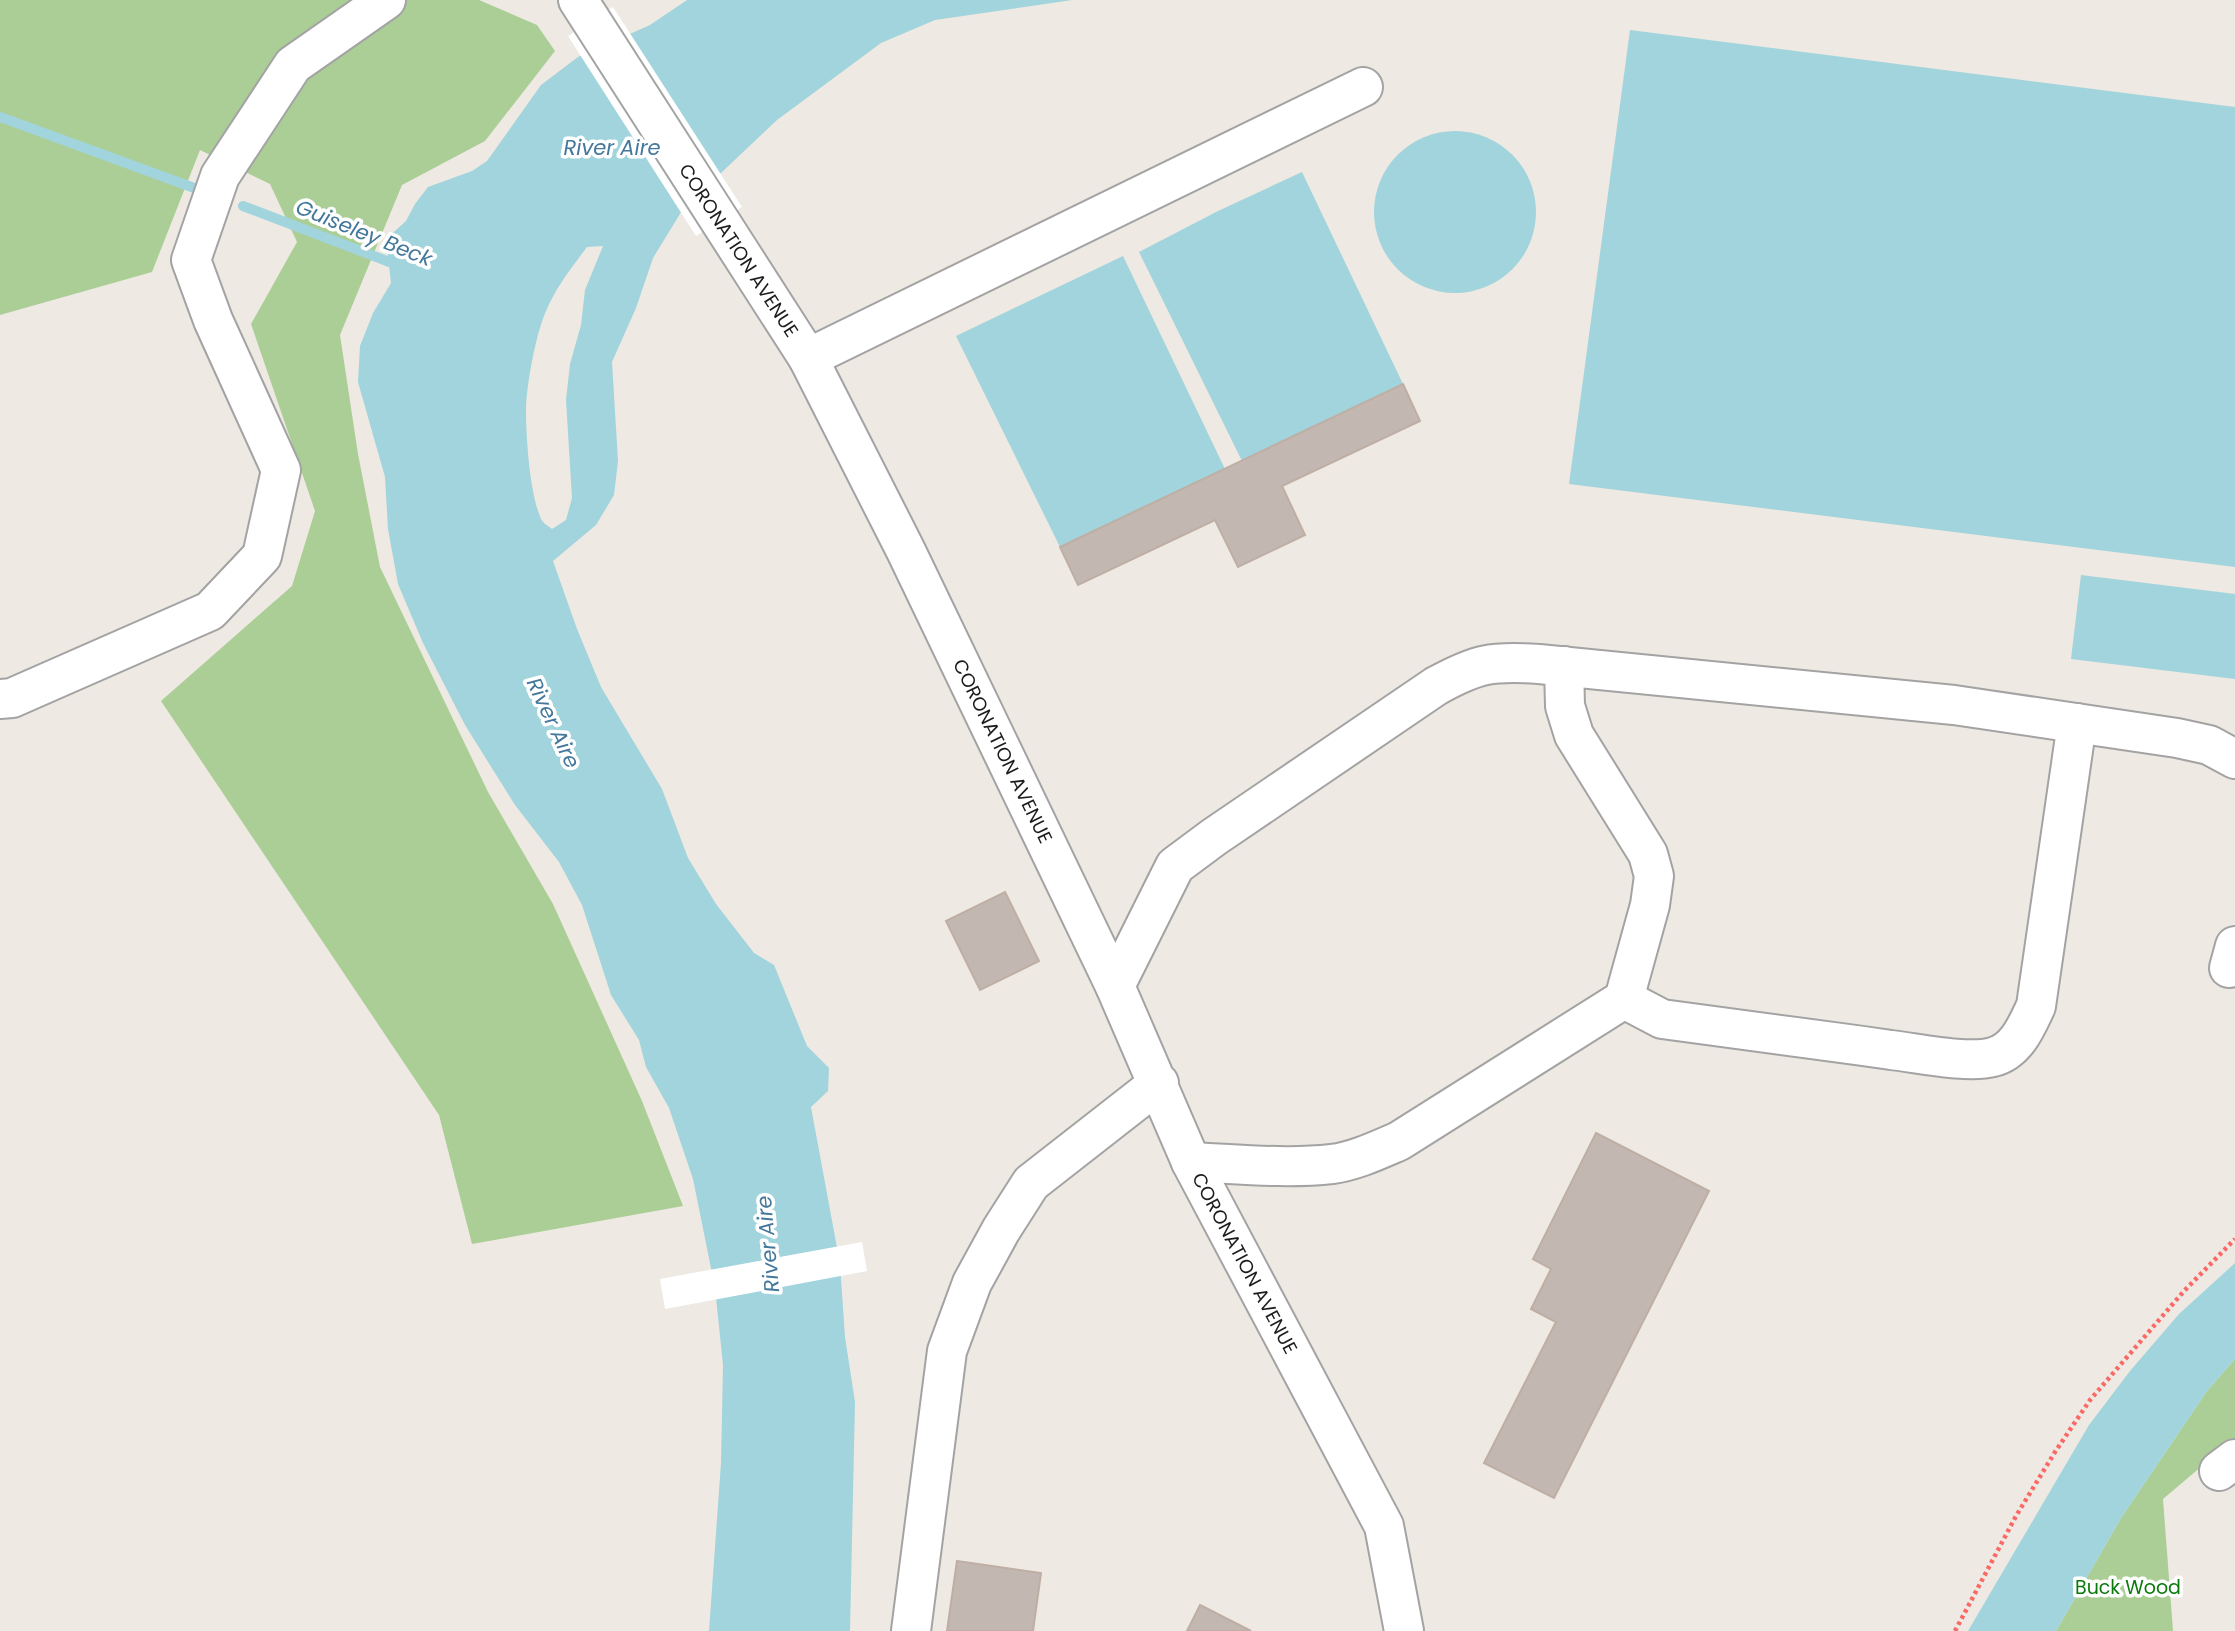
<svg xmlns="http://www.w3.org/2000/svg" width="2235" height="1631" font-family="Poppins,sans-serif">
	<rect width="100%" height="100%" fill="#eee9e2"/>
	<g fill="#abce96">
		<polygon points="0,0 479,0 537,25 555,51 485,141 402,185 340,335 358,454 380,567 488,792 553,904 642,1101 683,1206 472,1244 439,1115 161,701 292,586 315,511 251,324 297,242 270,184 200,150 152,272 0,315"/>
		<polygon points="2235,1359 2235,1438 2163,1499 2173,1631 2056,1631 2121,1518 2207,1391"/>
	</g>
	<g fill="#a1d4dc" fill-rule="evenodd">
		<path d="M687,0H1072L935,20L881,43L777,120L683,209L653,258L636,308L612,362L618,461L614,495L596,525L553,561L577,629L601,687L662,789L688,858L716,904L754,953L774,965L807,1046L829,1068L828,1091L811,1107L840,1264L845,1337L855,1402L850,1631H709L721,1463L723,1365L715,1288L693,1179L669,1108L646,1067L639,1040L611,995L582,905L559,862L515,805L465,725L423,643L398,584L388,529L385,477L358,382L360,346L373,313L391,283L386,239L406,221L415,204L428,187L472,171L487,161L541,85L578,57L650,25ZM603,246L585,290L581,325L570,364L566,400L572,498L566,520L552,529C548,526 543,523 541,519C530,494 526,439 526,411C526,387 536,333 546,311C556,287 572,267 587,247Z"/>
		<polygon points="1630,30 2235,107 2235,567 1569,484"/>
		<circle cx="1455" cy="212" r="81"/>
		<polygon points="1302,172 1403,384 1242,461 1139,252 1218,211"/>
		<polygon points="1123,256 1225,469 1060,547 956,336"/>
		<polygon points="2081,575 2235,594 2235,679 2071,659"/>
		<polygon points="2235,1263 2235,1359 2207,1391 2121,1518 2056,1631 1968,1631 2089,1425 2130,1371 2179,1314"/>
	</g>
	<g fill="#fff">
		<polygon points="613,7 742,207 696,236 568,36"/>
		<polygon points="862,1242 867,1271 665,1309 660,1279"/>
	</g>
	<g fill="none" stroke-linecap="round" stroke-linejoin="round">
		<g stroke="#a1d4dc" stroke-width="10">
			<polyline points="0,117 197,189"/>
			<polyline points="243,206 400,266"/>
		</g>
	</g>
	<g fill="#c2b8b1" stroke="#bfaea4" stroke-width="2">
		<polygon points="1403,384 1420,421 1282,486 1305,535 1238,567 1215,520 1078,585 1060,547"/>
		<polygon points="1005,892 1039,961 980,990 946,921"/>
		<polygon points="1596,1133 1709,1191 1554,1498 1484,1463 1556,1322 1531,1309 1551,1269 1533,1259"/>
		<polygon points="957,1561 1041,1573 1033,1631 947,1631"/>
		<polygon points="1200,1605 1251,1631 1187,1631"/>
	</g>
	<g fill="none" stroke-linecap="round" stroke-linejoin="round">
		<defs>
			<g id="minor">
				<polyline points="578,0 808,358 906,551 1115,986 1191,1162 1384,1526 1404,1631"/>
				<polyline points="808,358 1363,87"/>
				<polyline points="0,699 12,698 210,611 262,556 281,470 213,320 191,260 220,176 293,65 386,0"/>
				<polyline points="2229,968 2235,946"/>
				<path d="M1115,986L1175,866L1214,837L1436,686C1478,663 1491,661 1539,664L1954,705L2177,738L2209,745L2235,759"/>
				<path d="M1624,999L1662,1019C1739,1029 1815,1039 1891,1050C1918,1053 1968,1064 1993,1057C2017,1051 2027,1025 2036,1006L2077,723"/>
				<path d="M1191,1162C1238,1164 1286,1169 1332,1164C1355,1161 1378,1150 1399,1141L1624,999L1650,905L1654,876L1648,854L1574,735L1565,706L1564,666"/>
				<polyline points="2219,1471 2235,1459"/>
				<polyline points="911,1631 947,1351 972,1283 1001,1230 1031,1183 1159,1083"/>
			</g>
		</defs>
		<use href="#minor" stroke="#a3a3a3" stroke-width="42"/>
		<polyline stroke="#fa6966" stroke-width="4.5" stroke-dasharray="3.5 3.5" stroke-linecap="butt" points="1955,1631 2016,1516 2055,1452 2090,1400 2184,1291 2235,1239"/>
		<use href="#minor" stroke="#fff" stroke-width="38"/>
	</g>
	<g text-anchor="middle" stroke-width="7" stroke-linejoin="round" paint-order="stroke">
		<g font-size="19" fill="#1c1c1c" stroke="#fff">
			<text transform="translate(739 250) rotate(57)" y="7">CORONATION AVENUE</text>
			<text transform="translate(1003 751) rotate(64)" y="7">CORONATION AVENUE</text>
			<text transform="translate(1245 1263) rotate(62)" y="7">CORONATION AVENUE</text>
		</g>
		<g font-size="19" fill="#0a7a0b" stroke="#fff">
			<text x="2128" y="1594">Buck Wood</text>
		</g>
		<g font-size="21" font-style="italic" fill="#43779c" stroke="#fff">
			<text x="612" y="155">River Aire</text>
			<text transform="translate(364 233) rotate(22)" y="7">Guiseley Beck</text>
			<text transform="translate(553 723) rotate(65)" y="7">River Aire</text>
			<text transform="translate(768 1244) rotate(-95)" y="7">River Aire</text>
		</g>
	</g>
</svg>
